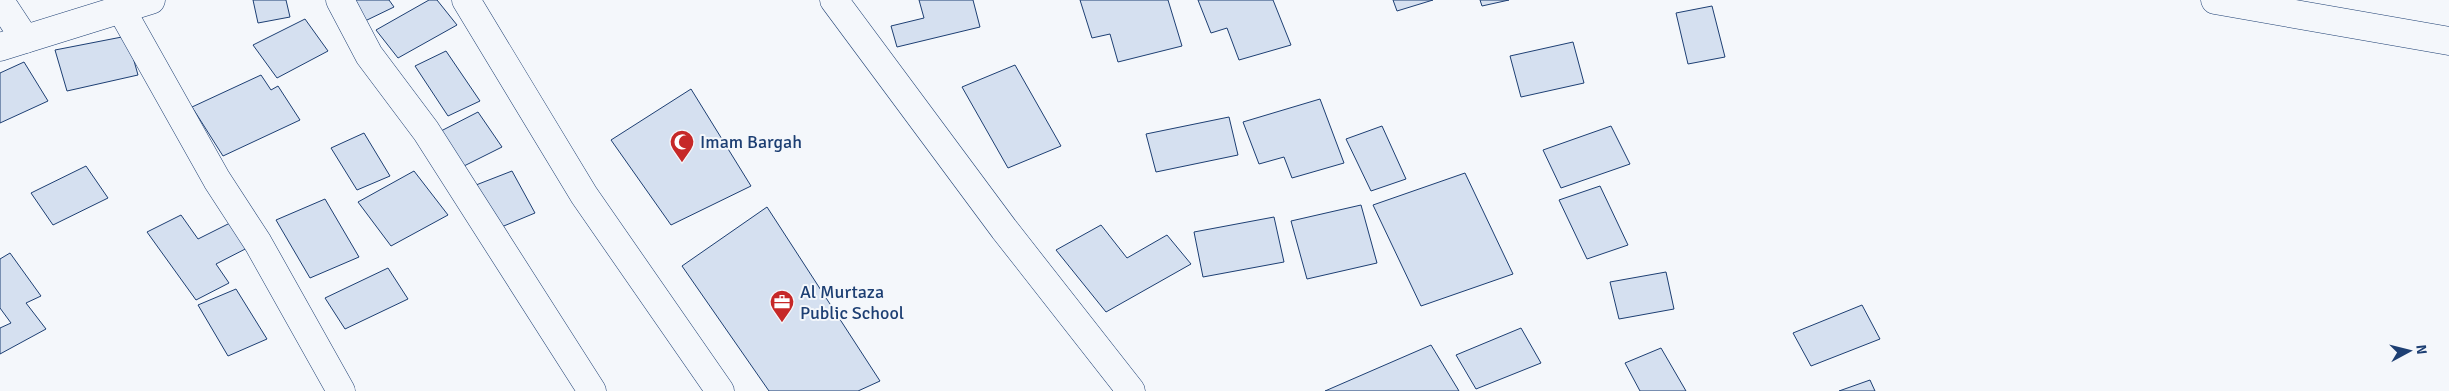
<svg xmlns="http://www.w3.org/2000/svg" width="2449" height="391" font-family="Signika,sans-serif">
	<rect width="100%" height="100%" fill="#f4f7fb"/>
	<g fill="#d5e0f0" stroke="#1d3f73">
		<polygon points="253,0 286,0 290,17 258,23"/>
		<polygon points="350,0 389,0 394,7 365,21"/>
		<polygon points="429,0 437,0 457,25 398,58 376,30"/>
		<polygon points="919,0 973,0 980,27 897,47 891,26 924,18"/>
		<polygon points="1080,0 1168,0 1182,46 1118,62 1110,34 1092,38"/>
		<polygon points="1198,0 1273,0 1291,45 1239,60 1227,28 1211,33"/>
		<polygon points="1393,0 1433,0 1397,11"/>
		<polygon points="1480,0 1509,0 1482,6"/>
		<polygon points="1712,6 1725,57 1688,64 1676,13"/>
		<polygon points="305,19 328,51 277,78 253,45"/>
		<polygon points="127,36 138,75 67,91 55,50"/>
		<polygon points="1573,42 1584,83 1521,97 1510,56"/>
		<polygon points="446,51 480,101 448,116 415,66"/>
		<polygon points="24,62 48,101 0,123 0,73"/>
		<polygon points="1015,65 1061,146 1008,168 962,87"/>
		<polygon points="261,75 271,90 278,86 300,120 223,156 192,107"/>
		<polygon points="691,89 751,186 671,225 611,140"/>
		<polygon points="1320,99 1344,163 1292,178 1284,157 1259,164 1243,122"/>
		<polygon points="478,112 502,147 464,166 441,131"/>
		<polygon points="1229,117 1238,155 1156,172 1146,134"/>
		<polygon points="1382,126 1406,179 1371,191 1346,139"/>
		<polygon points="1611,126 1630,164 1561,188 1543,150"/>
		<polygon points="364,133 390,176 357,190 331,148"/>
		<polygon points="86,166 108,198 53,225 31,193"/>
		<polygon points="414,171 448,215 391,246 358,202"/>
		<polygon points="512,171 535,213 499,228 476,185"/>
		<polygon points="1465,173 1513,274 1421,306 1373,205"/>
		<polygon points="1600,186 1628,245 1587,259 1559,200"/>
		<polygon points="325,199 359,257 310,278 276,220"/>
		<polygon points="1361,205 1377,263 1307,279 1291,221"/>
		<polygon points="767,207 880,381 858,391 769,391 682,266"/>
		<polygon points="181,215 198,239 238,219 255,244 216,264 229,283 196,300 147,232"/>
		<polygon points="1274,217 1284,262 1203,277 1194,232"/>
		<polygon points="1101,225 1127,258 1167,235 1191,264 1106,312 1056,250"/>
		<polygon points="10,253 41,296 26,303 46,329 0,354 0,328 11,323 0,308 0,259"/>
		<polygon points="388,268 408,299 345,329 325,298"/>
		<polygon points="1666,272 1674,309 1619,319 1610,282"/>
		<polygon points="236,289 267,339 228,356 198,305"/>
		<polygon points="1862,305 1880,339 1811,366 1793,333"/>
		<polygon points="1521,328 1541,363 1476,389 1456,355"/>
		<polygon points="1431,345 1459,391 1325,391"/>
		<polygon points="1661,348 1686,391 1640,391 1625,363"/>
		<polygon points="1870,380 1875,391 1839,391"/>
	</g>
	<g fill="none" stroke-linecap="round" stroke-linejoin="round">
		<defs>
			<g id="minor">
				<polyline points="340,0 369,55 426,131 592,391"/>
				<polyline points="466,0 584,195 720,391"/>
				<polyline points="834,0 1004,229 1131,391"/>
				<polyline points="2215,0 2449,41"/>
				<polyline points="0,1 25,39"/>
				<polyline points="121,9 217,180 258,243 341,391"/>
				<polyline points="0,47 151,0"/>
			</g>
		</defs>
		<use href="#minor" stroke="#1d3f73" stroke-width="29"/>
		<use href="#minor" stroke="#f4f7fb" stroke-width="28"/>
	</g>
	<defs>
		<symbol id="mosque-pin" viewBox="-11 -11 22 30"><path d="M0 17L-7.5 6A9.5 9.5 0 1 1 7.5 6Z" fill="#c62828" stroke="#f4f7fb"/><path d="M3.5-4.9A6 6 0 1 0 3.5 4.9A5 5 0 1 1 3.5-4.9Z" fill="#fff"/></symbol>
		<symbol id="office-pin" viewBox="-11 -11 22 30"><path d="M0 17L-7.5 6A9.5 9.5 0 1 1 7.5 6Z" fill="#c62828" stroke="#f4f7fb"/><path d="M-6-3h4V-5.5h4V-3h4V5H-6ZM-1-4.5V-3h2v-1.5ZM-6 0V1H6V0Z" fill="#fff"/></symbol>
	</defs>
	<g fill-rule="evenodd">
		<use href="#mosque-pin" x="668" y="128" width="28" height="38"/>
		<use href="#office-pin" x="768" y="288" width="28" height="38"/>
	</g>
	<g text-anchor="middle" stroke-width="4" stroke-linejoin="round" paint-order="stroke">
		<g font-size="18" fill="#1d3f73" stroke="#f4f7fb" text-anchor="start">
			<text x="700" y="148">Imam Bargah</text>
			<text x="800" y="298">Al Murtaza<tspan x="800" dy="21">Public School</tspan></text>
		</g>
	</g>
	<g transform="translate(2409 351) rotate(83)" stroke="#f4f7fb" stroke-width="4" paint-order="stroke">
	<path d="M0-4L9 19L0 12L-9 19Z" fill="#1d3f73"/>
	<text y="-8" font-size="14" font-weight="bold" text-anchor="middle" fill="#1d3f73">N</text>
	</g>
</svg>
